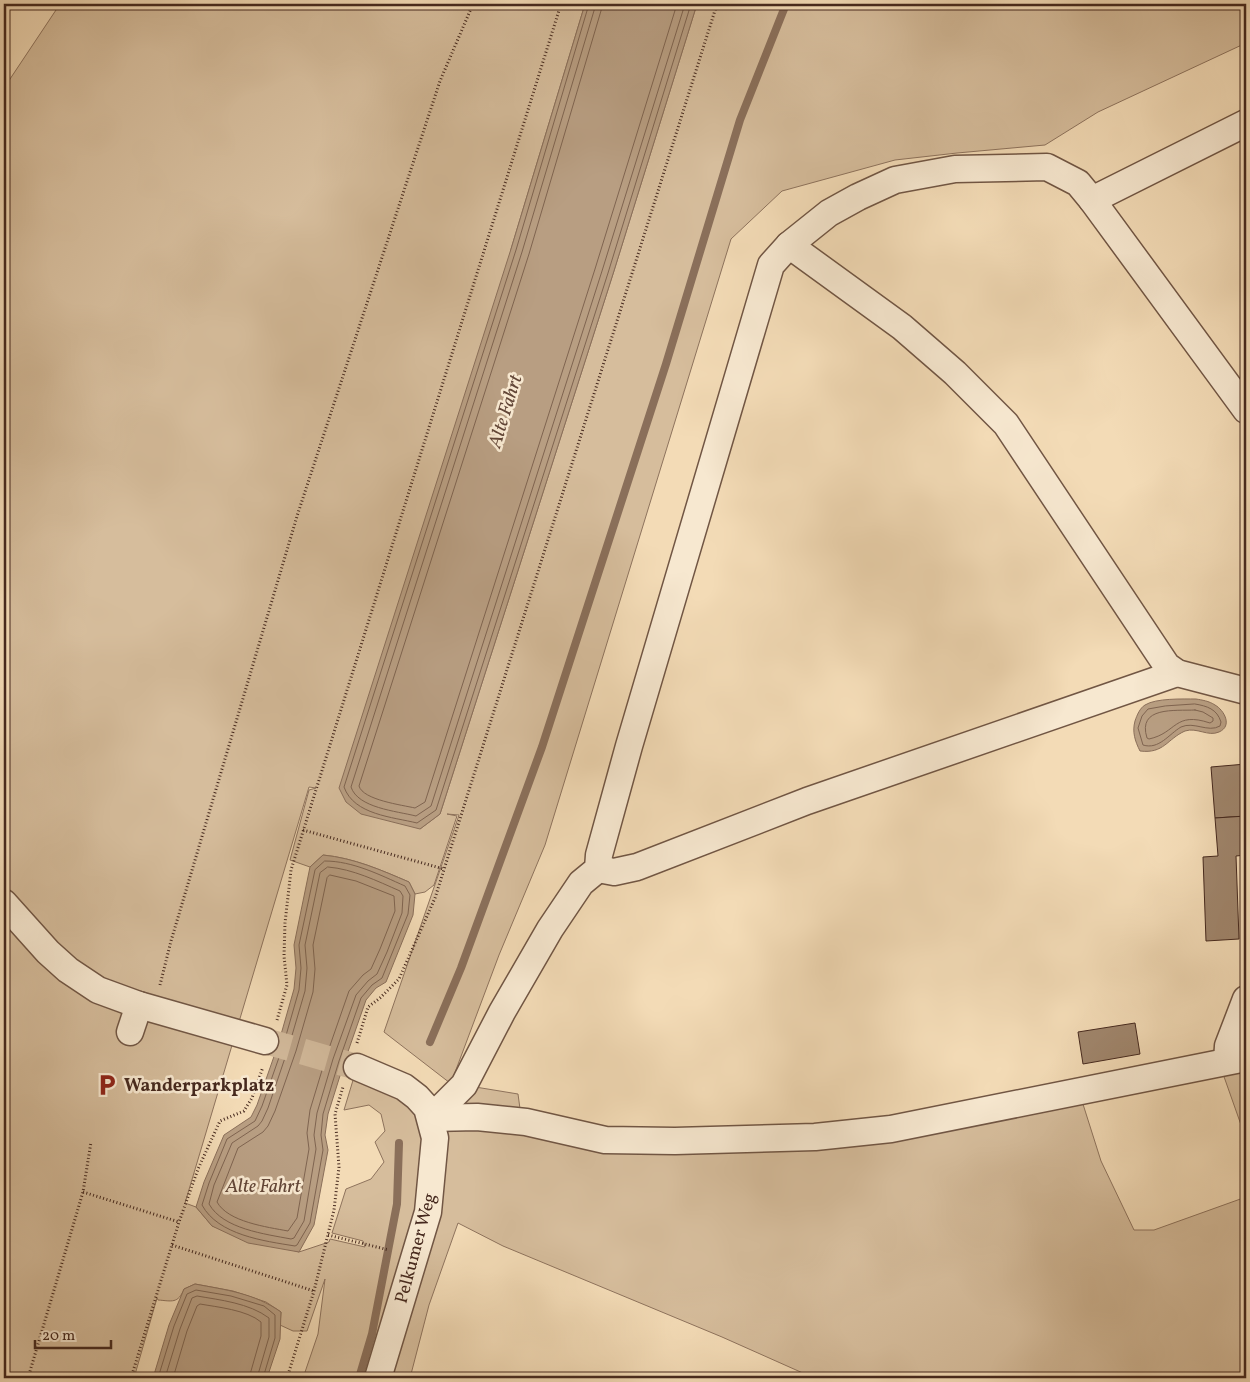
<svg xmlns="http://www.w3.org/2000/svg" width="1250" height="1382" font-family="Vollkorn,serif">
	<rect width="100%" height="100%" fill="#f3dbb6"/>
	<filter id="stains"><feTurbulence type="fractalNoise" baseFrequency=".004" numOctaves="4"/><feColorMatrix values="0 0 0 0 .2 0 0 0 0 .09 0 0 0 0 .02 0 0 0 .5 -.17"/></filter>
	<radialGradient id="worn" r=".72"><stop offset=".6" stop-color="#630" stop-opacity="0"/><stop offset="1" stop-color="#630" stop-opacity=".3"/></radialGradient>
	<g fill="#d6bd9c" stroke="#8e735d">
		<path d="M60,4H585L511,249L420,829L440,814L613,274L697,4H1246V43L1098,112L1045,145L957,153L895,160L782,191L731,239L545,845L499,955L451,1083L518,1094L523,1131L600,1145L1082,1101L1101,1161L1134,1230H1154L1246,1197V1378H814L722,1337L503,1246L458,1223L429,1305L410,1378H380L450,1083L384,1032L459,815L447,814L457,816L434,885L425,892L415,894L409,882C381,870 354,858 323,855L310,867L290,860L309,790L316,788L309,787L185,1203L196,1207L212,1226L299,1252L329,1242L330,1239L365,1247L363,1241L332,1233L346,1189L371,1179L384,1162L375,1142L385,1131L381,1114L369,1105L344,1110L357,1067L402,1089L434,1139L377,1378H303L318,1334L325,1279L307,1331H293L280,1325L281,1312L266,1302L233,1291L195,1284L184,1289C178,1304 172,1301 158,1300L157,1298L134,1378H4V88Z"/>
		<polygon points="1246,1067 1246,1139 1222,1071"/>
	</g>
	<g fill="#b89e82" stroke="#8a6f5a">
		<polygon points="585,4 697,4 613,274 440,814 420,829 361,814 346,802 339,788 511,249"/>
		<path d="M1196,699C1202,700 1209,701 1215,705C1224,710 1233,726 1219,732C1208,737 1197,727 1185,731C1167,739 1164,754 1140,751C1135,741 1132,732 1135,721C1137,715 1140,708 1145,705C1156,698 1183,699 1196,699Z"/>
		<path d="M323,855C354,858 381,870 409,882L415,894L413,915L386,982L376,988L366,1000L344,1063L328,1114L325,1135L328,1150L314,1225L299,1252L248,1243L212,1226L196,1207L204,1182L224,1135L251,1117L257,1105L278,1045L294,989L296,968L294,945L310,867Z"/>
		<path d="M195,1284C226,1290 254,1293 281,1312L280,1339L267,1378H153L169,1325L184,1289Z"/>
	</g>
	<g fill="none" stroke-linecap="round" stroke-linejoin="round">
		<g stroke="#7f6450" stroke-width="1">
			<path d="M589,4L516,250L344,787C354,815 393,817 417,823L436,810L608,273L691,4"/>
			<path d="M596,4L522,252L351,787C358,808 396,811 416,816L431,806L602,271L685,4"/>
			<path d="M603,4L529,254L359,786C363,800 402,805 415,808L425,802L595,269L677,4"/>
			<path d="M1195,704C1207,706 1217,709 1221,722L1220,726C1208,733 1194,721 1181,727C1169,734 1159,750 1143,745L1138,728L1142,716L1148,709L1165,706Z"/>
			<path d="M1195,710L1203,712L1213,718V721L1210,723C1174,711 1177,733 1149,739L1147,738C1137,706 1175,711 1195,710Z"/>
			<path d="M325,861C353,861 380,875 405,886L410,895L408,914L382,978L372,985L361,998L339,1061L323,1114L321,1135L323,1150L310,1223L297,1245L295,1246C264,1241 218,1235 202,1205L209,1183L227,1139L255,1121L262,1106L283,1046L299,990L301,968L299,945L315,870Z"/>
			<path d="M328,867C353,869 377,881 400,891L403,896L402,913L387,952L377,974L368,981L356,995L333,1059L317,1113L314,1135L316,1149L304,1221L294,1238L291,1239C265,1234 223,1229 209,1204L214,1185L232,1143L258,1126L262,1121L268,1108L288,1049L305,991L307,968L305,945L320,873Z"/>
			<path d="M330,875L356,881L394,896L395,911L380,949L371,969L363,975L349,991L326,1057L310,1110L307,1133L309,1149L297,1218L288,1231C267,1227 228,1222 217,1202L238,1148L263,1132L268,1126L275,1111L296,1051L313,992L315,969L313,945L327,878Z"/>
			<polyline points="158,1378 174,1326 187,1294 196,1290 231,1296 264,1306 275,1315 275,1338 263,1378"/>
			<path d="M165,1378L180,1329L192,1298L197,1296C220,1300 249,1303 269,1318V1337L257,1378"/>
			<path d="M173,1378L187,1331L197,1306L200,1304C217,1307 247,1310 261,1322V1336L249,1378"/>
		</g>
		<g stroke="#8a6f5a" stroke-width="8">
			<polyline points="430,1042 461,968 542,747 666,364 740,120 786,4"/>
			<polyline points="359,1378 372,1334 397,1204 399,1143"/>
		</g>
	</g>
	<g fill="#a0866d" stroke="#46291e">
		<polygon points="1246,764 1246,816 1215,818 1211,767"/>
		<polygon points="1246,816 1246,855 1236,856 1239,939 1206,941 1203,857 1218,856 1215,818"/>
		<polygon points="1135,1023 1140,1054 1083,1064 1078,1032"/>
	</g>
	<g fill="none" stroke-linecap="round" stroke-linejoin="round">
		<polyline stroke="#d0b798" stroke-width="26" stroke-dasharray="26 13" stroke-linecap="butt" points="265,1041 357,1067"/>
		<defs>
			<g id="minor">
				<polyline points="1092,200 1246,123"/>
				<polyline points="789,245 902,327 955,373 1006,424 1167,666 1177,673 1246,691"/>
				<polyline points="598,869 614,872 637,867 807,801 1177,673"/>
				<polyline points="4,903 48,952 68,970 98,990 139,1005 265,1041"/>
				<polyline points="130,1032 139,1005"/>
				<polyline points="1227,1061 1228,1046 1246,999"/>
				<polyline points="357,1067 404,1087 417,1097 427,1108 435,1138 428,1212 378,1378"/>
				<polyline points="431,1118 464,1085 502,1012 550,929 581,883 598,869 599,855 629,746 771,265 789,245 829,213 858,197 895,180 955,169 1047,167 1078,183 1092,200 1246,410"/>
				<polyline points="431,1118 477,1117 526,1122 605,1140 675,1141 815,1137 891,1129 1246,1058"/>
			</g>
		</defs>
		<use href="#minor" stroke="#715644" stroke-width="29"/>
		<g stroke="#46291e" stroke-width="3" stroke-dasharray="1 2.5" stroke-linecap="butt">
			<polyline points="303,830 444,869"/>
			<polyline points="160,985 171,941 298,513 440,81 473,4"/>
			<polyline points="277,1020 287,985 284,956 285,923 291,870 561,4"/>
			<polyline points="357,1043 368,1007 380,998 399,979 435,898 717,4"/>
			<polyline points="83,1192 179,1222"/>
			<polyline points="328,1235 389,1250"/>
			<polyline points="172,1245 314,1291"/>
			<polyline points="28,1378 83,1192 91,1142"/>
			<polyline points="131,1378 179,1222 198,1169 220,1121 244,1111 252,1098 263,1067"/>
			<polyline points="287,1378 314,1291 334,1210 339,1167 335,1114 343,1087"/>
		</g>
		<use href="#minor" stroke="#f7e8d0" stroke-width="26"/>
	</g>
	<defs>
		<symbol id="parking-bare" viewBox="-9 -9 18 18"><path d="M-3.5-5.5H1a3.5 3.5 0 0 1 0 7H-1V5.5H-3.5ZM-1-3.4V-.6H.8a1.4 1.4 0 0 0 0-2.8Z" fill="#8f2418" stroke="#f7e8d0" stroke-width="2.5" paint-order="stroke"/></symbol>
	</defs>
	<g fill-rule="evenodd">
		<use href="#parking-bare" x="91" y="1069" width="32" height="32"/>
	</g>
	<g text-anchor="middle" stroke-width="5" stroke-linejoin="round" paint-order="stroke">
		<g font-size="18" font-weight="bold" fill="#46291e" stroke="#f7e8d0" text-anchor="start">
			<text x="124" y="1091">Wanderparkplatz</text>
		</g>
		<g font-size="18" fill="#46291e" stroke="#f7e8d0">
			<text transform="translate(415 1248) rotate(-75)" y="6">Pelkumer Weg</text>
		</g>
		<g font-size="19" font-style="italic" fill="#624637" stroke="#f7e8d0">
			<text transform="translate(504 411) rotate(-73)" y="7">Alte Fahrt</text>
			<text x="263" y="1192">Alte Fahrt</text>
		</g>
	</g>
	<rect width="1250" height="1382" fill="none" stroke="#f3dbb6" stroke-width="20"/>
	<rect x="5" y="5" width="1240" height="1372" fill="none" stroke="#46291e" stroke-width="2.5"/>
	<rect x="10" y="10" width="1230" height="1362" fill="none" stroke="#46291e"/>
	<path d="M35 1340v8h76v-8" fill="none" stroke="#46291e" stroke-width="2.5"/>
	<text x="42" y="1340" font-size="15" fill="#46291e" stroke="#f7e8d0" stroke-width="4" paint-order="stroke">20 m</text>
	<rect width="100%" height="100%" filter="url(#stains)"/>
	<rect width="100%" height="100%" fill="url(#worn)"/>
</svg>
